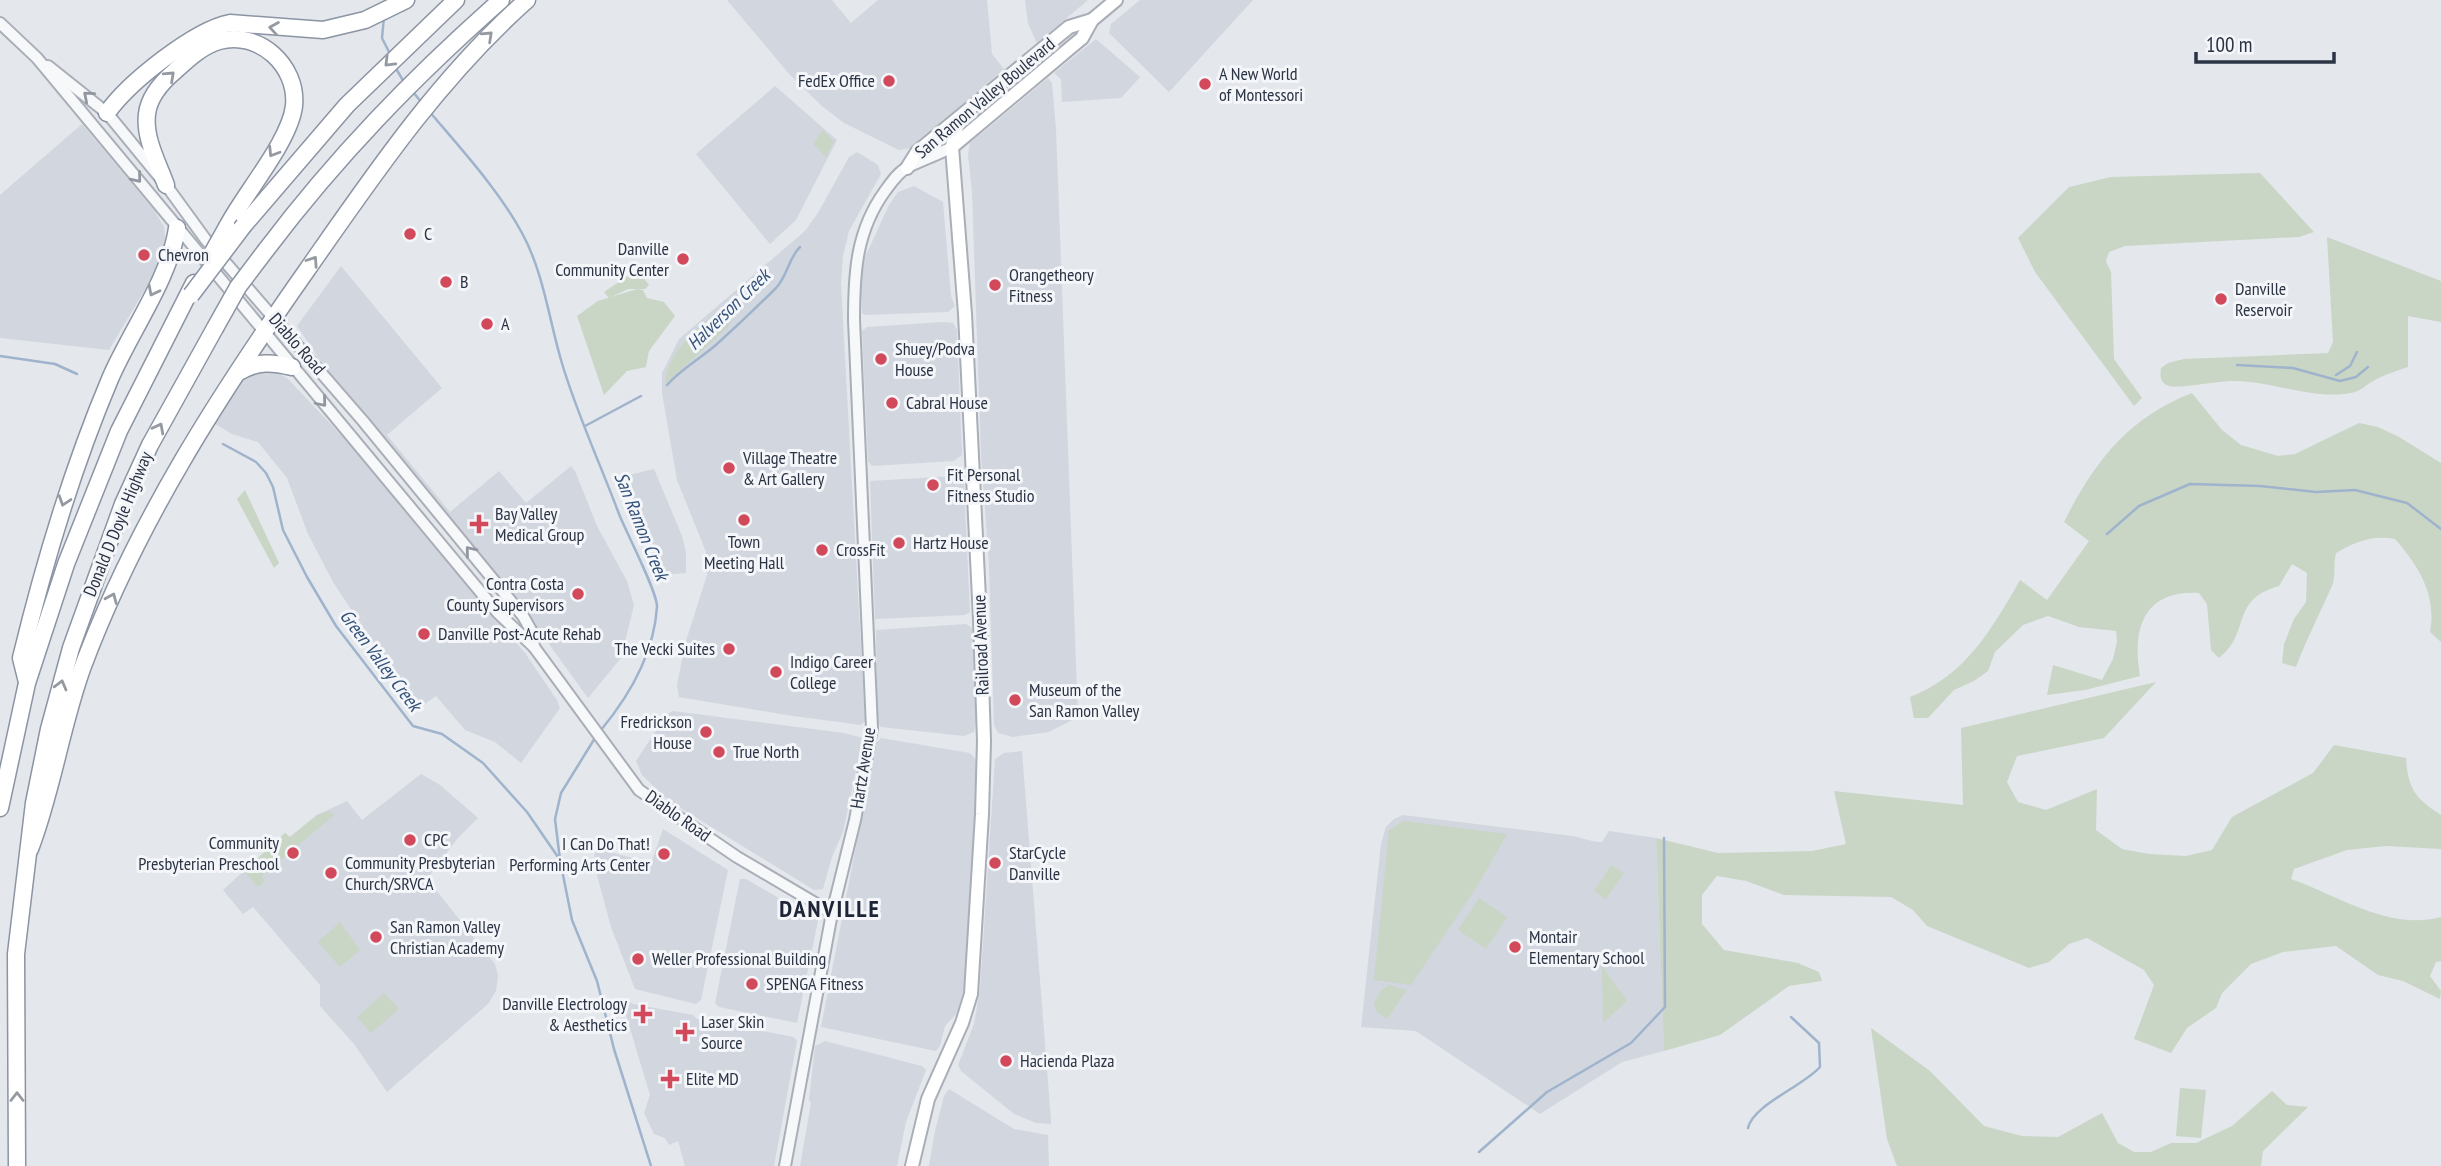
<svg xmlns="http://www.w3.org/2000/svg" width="2441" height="1166" font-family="'PT Sans Narrow',sans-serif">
	<rect width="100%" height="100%" fill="#e4e7ec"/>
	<g fill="#d2d6de">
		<polygon points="727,0 832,0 851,23 878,0 987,0 992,54 1004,69 911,148 899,150 844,123 823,107 790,75"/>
		<polygon points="1025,0 1088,0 1037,43 1028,24"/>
		<polygon points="1140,0 1253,0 1169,92 1109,33 1111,24"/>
		<polygon points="1096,39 1140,77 1121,98 1062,102 1061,79 1054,73"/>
		<polygon points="1048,78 1052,83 1056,129 1078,717 1049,732 1013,737 998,733 994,725 989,565 981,453 972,193 968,154 970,143"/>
		<polygon points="775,86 837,140 796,220 770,244 696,154"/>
		<polygon points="82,124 154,210 164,227 166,245 157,269 109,350 0,338 0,195"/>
		<polygon points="857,152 878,165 881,174 849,231 843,256 841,284 865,721 861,725 793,716 679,697 677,685 685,644 707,575 706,552 677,480 662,393 662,373 679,339 805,231 818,213 849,157"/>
		<polygon points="914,186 943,202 951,296 955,306 948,312 865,315 862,313 860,276 866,255 889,205 898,192"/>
		<polygon points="341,266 442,388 387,435 450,512 499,471 526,503 571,466 575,471 597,526 627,581 634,605 621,658 588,698 504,582 326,369 297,326"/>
		<polygon points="942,322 953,323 957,330 962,455 954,461 872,466 868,461 862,331 867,327"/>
		<polygon points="254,370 275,371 288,379 342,436 525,653 557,700 560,708 521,763 495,742 465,730 436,696 422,706 392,671 333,582 308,534 287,478 258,442 232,434 214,423 239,384"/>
		<polygon points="654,469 682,536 686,552 686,573 661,575 627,484 629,475"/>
		<polygon points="956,476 963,480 964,485 970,612 965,615 875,619 870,481"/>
		<polygon points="966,624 972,628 976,721 974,732 964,736 881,727 877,721 876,630"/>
		<polygon points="673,711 844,733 863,738 843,832 832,857 823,889 814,890 669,801 642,775 636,761 667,714"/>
		<polygon points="881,738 970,753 976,760 975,823 964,990 956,1014 945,1026 940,1046 936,1051 821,1027 876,743"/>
		<polygon points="1022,751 1051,1120 1051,1124 1036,1123 1014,1114 961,1071 958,1065 974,1024 980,989 995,759 1004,753"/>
		<polygon points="421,774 440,785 478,818 457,839 427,879 495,964 498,976 496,991 488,1004 387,1092 354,1044 320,1006 320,985 253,907 243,914 223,890 285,833 290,837 317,815 347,801 362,820"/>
		<polygon points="1403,815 1573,836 1596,842 1602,842 1609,831 1656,838 1664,1051 1622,1062 1540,1114 1416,1031 1361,1027 1381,844 1386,827 1394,819"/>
		<polygon points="663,829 728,870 701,1000 696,1004 635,989 611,927 594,864 595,848 651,863"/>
		<polygon points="740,879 746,879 818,921 797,1023 719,1007 715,1003"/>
		<polygon points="625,999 633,1004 693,1015 697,1019 794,1037 797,1041 774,1166 685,1166 678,1141 669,1145 665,1138 654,1134 644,1113 650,1095 622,1002"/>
		<polygon points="825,1041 922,1066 926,1070 906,1122 897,1166 800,1166 811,1103 809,1100 815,1046"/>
		<polygon points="949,1089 1014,1129 1048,1135 1049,1166 929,1166 935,1131 944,1096"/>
	</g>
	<g fill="#c9d6c5">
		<polygon points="822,130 834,141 826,157 813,144"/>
		<polygon points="2260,173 2314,232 2299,237 2125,246 2109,252 2106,261 2111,272 2114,359 2142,398 2134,406 2035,272 2018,238 2069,187 2111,177"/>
		<path d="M2327,237L2441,281V322L2408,316V367C2396,371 2384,375 2373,381C2367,384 2362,390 2355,392C2315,402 2272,380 2232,381C2219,381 2177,389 2169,386C2160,383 2160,376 2161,368L2168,363L2184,359L2328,353L2333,342Z"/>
		<polygon points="637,270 649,285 645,289 628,289 609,298 604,292"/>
		<polygon points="637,289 643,290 647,298 664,302 675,316 649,351 646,367 627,371 604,395 577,316 598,301"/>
		<path d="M723,307L732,318L728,327L665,384C668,349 698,329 723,307Z"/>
		<path d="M2192,393L2222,430L2241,445L2278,456L2295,454L2359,423L2378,427L2399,437L2441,463V642L2430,632C2437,596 2419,566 2395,539C2372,535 2355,542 2336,553C2333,564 2336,577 2332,586C2320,613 2307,638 2296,667L2282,663L2284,644L2294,619L2306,602L2307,573L2292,564L2279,586C2229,600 2252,632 2219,658L2211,650L2207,604L2199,593C2143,590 2132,629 2140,676L2085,690L2047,695L2053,665L2102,680L2113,659L2117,641L2116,631L2079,627L2048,616L2023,625L1995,652L1988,671L1974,681L1954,690L1928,718H1914L1910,697C1965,676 1992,629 2020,580L2047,600L2089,541L2064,522C2094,462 2128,418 2192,393Z"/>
		<polygon points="245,490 279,563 274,568 237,499"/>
		<path d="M2156,682L2104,738L2017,756L2007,782L2018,802L2046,810L2097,789L2096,830L2122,849L2149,854L2186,856L2212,850L2232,817L2313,773L2334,745L2406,758C2408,789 2415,798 2441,815V849L2386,846L2347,850L2294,869L2291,879C2339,896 2389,931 2441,917V961L2436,962L2430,976L2441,991L2440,999L2403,981L2378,975L2336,946L2283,952L2251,964L2222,993L2216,1008L2187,1028L2171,1053L2134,1039L2154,985L2144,970L2087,938L2069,944L2049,962L2029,968L1927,926L1913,910L1891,897L1784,895L1746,881L1717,876L1702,895V924L1724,950L1798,963L1819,972L1822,981L1789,986L1720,1035L1664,1051L1656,838L1718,853L1812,851L1846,844L1834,791L1963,805L1961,728Z"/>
		<polygon points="330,811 334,815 262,876 265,881 258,887 244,871 285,833 290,837 317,815"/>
		<polygon points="1404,821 1507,834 1478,885 1411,985 1374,980 1389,830"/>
		<polygon points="1611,865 1624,873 1606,899 1594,891"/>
		<polygon points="1479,898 1507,917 1486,949 1458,930"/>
		<polygon points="340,922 360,950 340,967 318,942"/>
		<polygon points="1602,966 1627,1001 1603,1023"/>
		<polygon points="1389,985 1407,990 1387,1019 1377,1012 1374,1004 1381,990"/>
		<polygon points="384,993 399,1009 371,1033 357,1017"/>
		<polygon points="1871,1028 1930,1071 1984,1126 2022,1136 2058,1137 2102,1113 2118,1143 2134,1152 2151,1152 2171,1143 2196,1143 2232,1126 2272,1091 2287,1105 2308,1107 2263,1151 2261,1166 1897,1166 1887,1139"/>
		<polygon points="2180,1088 2206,1090 2201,1138 2176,1136"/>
	</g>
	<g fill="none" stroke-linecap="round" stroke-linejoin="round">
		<g stroke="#9fb4cc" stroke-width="2.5">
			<polyline points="384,17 382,38 390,54"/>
			<polyline points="395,67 404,82"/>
			<polyline points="413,92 422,103"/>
			<path d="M429,111C461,149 498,189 522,233C543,271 549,319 561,360C576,412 600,463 619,514C626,532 658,593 657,607C654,653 630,695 601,730"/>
			<polyline points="0,356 55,364 77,374"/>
			<polyline points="2237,365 2293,368 2340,381 2356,377 2368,367"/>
			<polyline points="2336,375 2350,366 2357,352"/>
			<path d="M667,385C682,368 700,359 717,344C737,326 757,307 776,288C788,275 788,259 800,247"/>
			<polyline points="585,426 641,396"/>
			<polyline points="223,444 256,462 266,473 273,487 283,530 307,577 336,626 413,726 442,734 483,763 527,812 558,857"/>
			<polyline points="2107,534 2139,506 2190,484 2260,486 2316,492 2355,490 2407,503 2441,529"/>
			<polyline points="595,738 561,793 555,819 560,860 572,920 597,981 614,1049 651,1166"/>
			<path d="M1748,1128C1753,1105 1802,1087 1820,1067L1819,1043L1791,1017"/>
			<polyline points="1479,1152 1547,1092 1631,1043 1665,1007 1664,838"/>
		</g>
		<defs>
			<g id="tertiary">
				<polyline points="0,23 37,58 498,613 534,647 639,790 737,857 832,913"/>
				<polyline points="48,66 107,113 166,185 206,240 363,421 523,616 532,632 534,647"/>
				<path d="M785,1166L832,913L855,820L872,728L854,320C854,273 856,231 885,191C891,183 898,172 908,167C922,160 937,155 952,147"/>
			</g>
			<g id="secondary">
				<polyline points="952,147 1082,38 1092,20 1116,0"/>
				<polyline points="907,168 917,152 1069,27 1092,20"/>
				<polyline points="912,1166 928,1099 962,1023 971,994 982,814 984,741 980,619 965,314 952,147 954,133 962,117"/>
			</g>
			<g id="motorway">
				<path d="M107,113C128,83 194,30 230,23L323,30L365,20L406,0"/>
				<path d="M166,185C158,163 144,138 147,114C149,96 162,82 175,71C188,59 202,46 219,41C259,30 298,66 294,106C290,141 244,194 227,227"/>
				<polyline points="244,225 347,105 456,0"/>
				<path d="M266,250C337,156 413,78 501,0"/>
				<path d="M239,372C257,361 272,362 292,367"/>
				<path d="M27,682L21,658C44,563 72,469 110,379C130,332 170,278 177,228"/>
				<polyline points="0,808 27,683 66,564 119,431 194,283"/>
				<path d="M30,849C53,789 61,726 83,666C137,522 219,395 307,270C374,174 439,78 527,0"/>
				<polyline points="17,1166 16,954 34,803 49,729 71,648 123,504 150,445 215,328"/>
			</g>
		</defs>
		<use href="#tertiary" stroke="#a9aeb7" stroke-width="14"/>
		<use href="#secondary" stroke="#a9aeb7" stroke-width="16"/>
		<use href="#motorway" stroke="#8b94a3" stroke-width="19"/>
		<use href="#tertiary" stroke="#f7f8fa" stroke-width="10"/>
		<use href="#secondary" stroke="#fff" stroke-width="12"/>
		<use href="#motorway" stroke="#fff" stroke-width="16"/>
		<defs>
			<g id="motorway-bridge">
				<polyline points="213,252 227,227"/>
				<polyline points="191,295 244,225"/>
				<polyline points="215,328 238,287 266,250"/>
			</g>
		</defs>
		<use href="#motorway-bridge" stroke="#8b94a3" stroke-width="19" stroke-linecap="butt"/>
		<use href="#motorway-bridge" stroke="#fff" stroke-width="16"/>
	</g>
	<defs><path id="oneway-chevron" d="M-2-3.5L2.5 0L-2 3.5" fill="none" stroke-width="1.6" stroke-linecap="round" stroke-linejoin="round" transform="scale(1.75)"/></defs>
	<g stroke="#959aa2">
		<use href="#oneway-chevron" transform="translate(274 28) rotate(-171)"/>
		<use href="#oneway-chevron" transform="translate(488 36) rotate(-43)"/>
		<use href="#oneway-chevron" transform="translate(389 62) rotate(135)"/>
		<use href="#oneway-chevron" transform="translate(170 76) rotate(-43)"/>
		<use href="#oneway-chevron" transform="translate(273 152) rotate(122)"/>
		<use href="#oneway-chevron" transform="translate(313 261) rotate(-56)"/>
		<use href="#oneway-chevron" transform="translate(153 291) rotate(117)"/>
		<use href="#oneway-chevron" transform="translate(159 428) rotate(-62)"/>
		<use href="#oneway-chevron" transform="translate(64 501) rotate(108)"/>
		<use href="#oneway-chevron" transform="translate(112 598) rotate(-67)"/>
		<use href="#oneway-chevron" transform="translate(61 685) rotate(-75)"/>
		<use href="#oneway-chevron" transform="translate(17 1097) rotate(-90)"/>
	</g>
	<g stroke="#9196a0">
		<use href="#oneway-chevron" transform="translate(88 96) rotate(-139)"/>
		<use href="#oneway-chevron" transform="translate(137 178) rotate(51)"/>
		<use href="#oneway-chevron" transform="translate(322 402) rotate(50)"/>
		<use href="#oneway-chevron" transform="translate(470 551) rotate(-129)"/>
	</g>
	<g fill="#d1495b" stroke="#f4f6f9" stroke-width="2.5">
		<circle cx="889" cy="81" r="7"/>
		<circle cx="1205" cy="84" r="7"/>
		<circle cx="410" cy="234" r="7"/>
		<circle cx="144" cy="255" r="7"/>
		<circle cx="683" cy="259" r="7"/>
		<circle cx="446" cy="282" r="7"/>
		<circle cx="995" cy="285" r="7"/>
		<circle cx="2221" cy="299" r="7"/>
		<circle cx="487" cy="324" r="7"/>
		<circle cx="881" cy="359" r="7"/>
		<circle cx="892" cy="403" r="7"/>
		<circle cx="729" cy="468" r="7"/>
		<circle cx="933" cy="485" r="7"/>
		<circle cx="744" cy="520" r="7"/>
		<path d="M475.5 513.5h7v7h7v7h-7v7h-7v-7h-7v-7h7z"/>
		<circle cx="899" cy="543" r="7"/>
		<circle cx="822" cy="550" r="7"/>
		<circle cx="578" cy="594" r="7"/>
		<circle cx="424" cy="634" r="7"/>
		<circle cx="729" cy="649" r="7"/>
		<circle cx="776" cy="672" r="7"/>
		<circle cx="1015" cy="700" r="7"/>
		<circle cx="706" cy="732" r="7"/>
		<circle cx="719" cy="752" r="7"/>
		<circle cx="410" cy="840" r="7"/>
		<circle cx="293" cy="853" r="7"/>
		<circle cx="664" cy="854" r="7"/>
		<circle cx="995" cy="863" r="7"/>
		<circle cx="331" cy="873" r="7"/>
		<circle cx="376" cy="937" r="7"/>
		<circle cx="1515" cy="947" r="7"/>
		<circle cx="638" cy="959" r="7"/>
		<circle cx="752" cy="984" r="7"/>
		<path d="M639.5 1003.5h7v7h7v7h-7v7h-7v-7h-7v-7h7z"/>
		<path d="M681.5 1021.5h7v7h7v7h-7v7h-7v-7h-7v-7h7z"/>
		<circle cx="1006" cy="1061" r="7"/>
		<path d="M666.5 1068.5h7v7h7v7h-7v7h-7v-7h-7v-7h7z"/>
	</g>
	<g text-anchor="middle" stroke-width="6" stroke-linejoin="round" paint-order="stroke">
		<g font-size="18" fill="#2b3445" stroke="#f4f6f9" text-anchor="start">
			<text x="1219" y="80">A New World<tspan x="1219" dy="21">of Montessori</tspan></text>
			<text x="875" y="87" text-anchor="end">FedEx Office</text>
			<text x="424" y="240">C</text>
			<text x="669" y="255" text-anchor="end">Danville<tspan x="669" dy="21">Community Center</tspan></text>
			<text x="158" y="261">Chevron</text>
			<text x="1009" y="281">Orangetheory<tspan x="1009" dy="21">Fitness</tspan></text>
			<text x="460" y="288">B</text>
			<text x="2235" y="295">Danville<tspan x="2235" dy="21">Reservoir</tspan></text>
			<text x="501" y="330">A</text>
			<text x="895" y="355">Shuey/Podva<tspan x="895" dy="21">House</tspan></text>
			<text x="906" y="409">Cabral House</text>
			<text x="743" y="464">Village Theatre<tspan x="743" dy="21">&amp; Art Gallery</tspan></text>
			<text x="947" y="481">Fit Personal<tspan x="947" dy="21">Fitness Studio</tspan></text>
			<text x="495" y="520">Bay Valley<tspan x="495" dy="21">Medical Group</tspan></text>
			<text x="744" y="548" text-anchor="middle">Town<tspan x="744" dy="21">Meeting Hall</tspan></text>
			<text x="913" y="549">Hartz House</text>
			<text x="836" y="556">CrossFit</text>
			<text x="564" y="590" text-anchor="end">Contra Costa<tspan x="564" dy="21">County Supervisors</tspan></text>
			<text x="438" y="640">Danville Post-Acute Rehab</text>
			<text x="715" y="655" text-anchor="end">The Vecki Suites</text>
			<text x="790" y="668">Indigo Career<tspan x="790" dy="21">College</tspan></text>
			<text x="1029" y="696">Museum of the<tspan x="1029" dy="21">San Ramon Valley</tspan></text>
			<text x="692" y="728" text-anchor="end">Fredrickson<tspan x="692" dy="21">House</tspan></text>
			<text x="733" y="758">True North</text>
			<text x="424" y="846">CPC</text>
			<text x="279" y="849" text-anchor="end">Community<tspan x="279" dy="21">Presbyterian Preschool</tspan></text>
			<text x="650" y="850" text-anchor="end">I Can Do That!<tspan x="650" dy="21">Performing Arts Center</tspan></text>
			<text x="1009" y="859">StarCycle<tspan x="1009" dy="21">Danville</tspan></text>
			<text x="345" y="869">Community Presbyterian<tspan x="345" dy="21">Church/SRVCA</tspan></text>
			<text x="390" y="933">San Ramon Valley<tspan x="390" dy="21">Christian Academy</tspan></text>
			<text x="1529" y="943">Montair<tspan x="1529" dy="21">Elementary School</tspan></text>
			<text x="652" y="965">Weller Professional Building</text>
			<text x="766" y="990">SPENGA Fitness</text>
			<text x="627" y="1010" text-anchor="end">Danville Electrology<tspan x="627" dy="21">&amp; Aesthetics</tspan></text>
			<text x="701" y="1028">Laser Skin<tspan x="701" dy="21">Source</tspan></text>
			<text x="1020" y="1067">Hacienda Plaza</text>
			<text x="686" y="1085">Elite MD</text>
		</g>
		<g font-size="18" fill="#2b3445" stroke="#f4f6f9">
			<text transform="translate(985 98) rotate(-40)" y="6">San Ramon Valley Boulevard</text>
			<text transform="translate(297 344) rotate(49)" y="6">Diablo Road</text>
			<text transform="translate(118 524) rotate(-68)" y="6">Donald D Doyle Highway</text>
			<text transform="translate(981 645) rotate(-92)" y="6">Railroad Avenue</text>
			<text transform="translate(863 768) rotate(-81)" y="6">Hartz Avenue</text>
			<text transform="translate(678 816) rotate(35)" y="6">Diablo Road</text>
		</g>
		<g font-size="19" font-style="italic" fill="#34527a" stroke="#f4f6f9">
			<text transform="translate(728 309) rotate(-44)" y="7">Halverson Creek</text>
			<text transform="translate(642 526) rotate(68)" y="7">San Ramon Creek</text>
			<text transform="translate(381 660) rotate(53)" y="7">Green Valley Creek</text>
		</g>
		<g font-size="24" font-weight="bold" letter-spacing="2" fill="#1d2536" stroke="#f4f6f9">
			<text x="830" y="917">DANVILLE</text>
		</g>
	</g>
	<path d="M2196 52v10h138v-10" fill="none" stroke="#2b3445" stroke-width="3.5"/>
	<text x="2206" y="52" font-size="21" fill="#2b3445" stroke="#f4f6f9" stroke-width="5" paint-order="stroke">100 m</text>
</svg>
